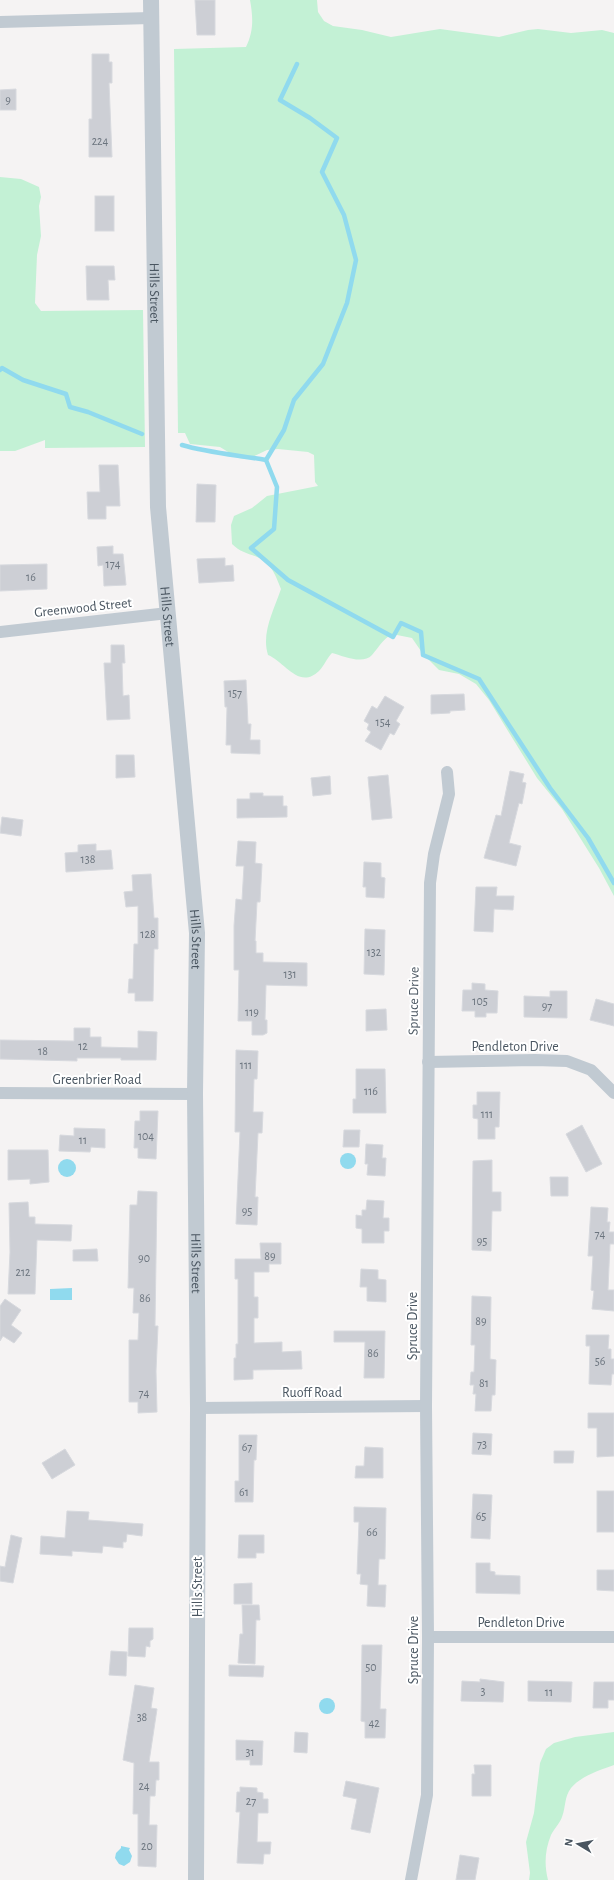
<svg xmlns="http://www.w3.org/2000/svg" width="614" height="1880" font-family="'Alegreya Sans',sans-serif">
	<rect width="100%" height="100%" fill="#f5f3f3"/>
	<g fill="#c3f1d5">
		<path d="M250,0H317L318,12L324,21L333,26L362,30L391,37L440,29L499,37L528,30L538,29L571,33L602,30L614,33V896L599,868L562,809L537,778L489,700L476,684L459,674L439,670L423,654L412,638L392,634C382,640 379,647 372,655C363,665 343,656 332,653C327,658 324,666 319,671C299,690 285,662 268,655C261,633 274,610 281,589C276,576 271,562 257,557C247,553 240,552 232,544L231,525L234,516L252,508L267,496L318,486L315,482L314,455L308,452L278,449L267,450L248,459L238,458L220,447L190,444L185,433H178L174,49L246,47C254,31 253,17 250,0Z"/>
		<polygon points="0,177 21,179 39,187 41,197 39,206 41,236 37,255 35,303 41,311 143,310 145,447 45,448 45,440 15,451 0,451"/>
		<path d="M614,1732V1765C600,1770 581,1776 571,1788C564,1797 566,1807 562,1817C560,1823 554,1829 551,1835C545,1850 544,1864 548,1880H529L530,1873L526,1842L534,1813L540,1763L546,1749L554,1743L575,1737Z"/>
	</g>
	<g fill="#90daee">
		<circle cx="348" cy="1161" r="8"/>
		<circle cx="67" cy="1168" r="9"/>
		<polygon points="72,1288 72,1300 50,1300 50,1289"/>
		<circle cx="327" cy="1706" r="8"/>
		<polygon points="121,1846 130,1848 129,1850 132,1856 130,1862 124,1866 119,1864 115,1858 116,1853 121,1848"/>
	</g>
	<g fill="none" stroke-linecap="round" stroke-linejoin="round">
		<g stroke="#90daee" stroke-width="4.5">
			<polyline points="297,64 280,100 310,118 337,138 322,172 344,215 356,260 347,303 323,364 294,400 284,430 266,460 277,487 274,529 251,548 288,580 393,637 401,623 421,632 423,655 479,679 550,788 588,838 614,883"/>
			<polyline points="0,370 2,368 23,380 66,394 70,407 88,412 142,434"/>
			<path d="M182,445C209,453 238,455 266,460"/>
		</g>
	</g>
	<g fill="#cdcfd5" stroke="#d7d9de">
		<polygon points="195,0 215,0 215,35 197,35"/>
		<polygon points="92,54 109,54 109,62 112,62 112,83 109,83 112,157 89,157 89,119 92,119"/>
		<polygon points="16,89 16,110 0,110 0,90"/>
		<rect x="95" y="196" width="19" height="35"/>
		<polygon points="86,266 114,266 115,280 108,280 109,300 87,300"/>
		<polygon points="99,465 118,465 120,506 106,506 106,519 88,519 87,492 100,492"/>
		<polygon points="197,484 216,485 215,522 196,522"/>
		<polygon points="113,546 113,554 123,554 126,585 104,586 103,565 98,566 97,547"/>
		<polygon points="225,558 225,566 233,565 234,581 199,583 197,559"/>
		<polygon points="47,564 47,589 0,591 0,565"/>
		<polygon points="111,645 124,645 125,663 122,663 123,696 129,695 130,719 107,720 104,663 111,663"/>
		<polygon points="246,680 248,724 251,724 250,740 260,740 260,754 231,753 231,745 226,745 227,707 225,707 224,681"/>
		<polygon points="464,694 465,710 450,711 450,713 431,714 431,695"/>
		<polygon points="385,696 404,707 396,721 400,724 394,735 390,733 381,750 365,741 371,732 367,729 369,724 364,721 372,706 377,709"/>
		<polygon points="116,755 134,755 135,777 116,778"/>
		<polygon points="510,771 524,774 522,782 526,783 522,804 519,803 509,843 521,846 516,866 484,858 496,815 501,816"/>
		<polygon points="388,775 392,818 372,820 368,777"/>
		<polygon points="330,776 331,794 313,796 311,778"/>
		<polygon points="250,793 263,793 263,796 283,796 283,806 287,806 287,817 237,818 237,799 250,799"/>
		<polygon points="2,817 23,820 21,836 0,833"/>
		<polygon points="238,841 256,842 255,863 262,864 260,902 257,902 255,941 256,941 256,953 263,953 263,962 307,963 307,986 266,985 265,1020 267,1020 267,1033 263,1035 252,1035 252,1021 238,1021 239,970 234,970 234,926 236,899 242,900 244,866 236,866"/>
		<polygon points="96,844 96,851 111,850 113,869 66,872 65,853 78,852 78,845"/>
		<polygon points="364,862 381,863 381,877 385,878 384,898 366,897 366,887 363,887"/>
		<polygon points="151,874 154,918 158,918 158,949 154,949 153,1001 135,1001 135,993 128,993 129,979 133,979 134,944 138,944 138,906 126,907 124,892 133,891 132,875"/>
		<polygon points="476,887 497,887 496,896 514,896 513,910 494,909 493,932 474,931"/>
		<polygon points="365,929 385,930 384,975 364,974"/>
		<polygon points="472,983 485,984 485,990 498,991 497,1013 486,1013 486,1017 475,1017 475,1011 462,1011 463,990 472,990"/>
		<polygon points="550,991 567,991 567,1018 524,1017 524,996 550,997"/>
		<polygon points="596,999 614,1004 614,1026 590,1020"/>
		<polygon points="386,1009 387,1030 366,1031 366,1010"/>
		<polygon points="74,1028 90,1028 90,1037 101,1037 101,1047 138,1048 138,1031 157,1032 156,1060 121,1060 121,1058 77,1058 77,1061 0,1059 0,1040 74,1041"/>
		<polygon points="236,1050 258,1051 257,1079 254,1079 253,1112 263,1112 262,1133 258,1133 255,1197 258,1197 257,1225 236,1224 240,1132 235,1132"/>
		<polygon points="356,1069 385,1069 386,1113 353,1113 353,1099 356,1099"/>
		<polygon points="477,1092 500,1092 499,1127 495,1127 495,1139 478,1139 478,1119 473,1118 473,1105 477,1105"/>
		<polygon points="140,1111 158,1111 156,1159 138,1158 138,1148 134,1148 135,1121 140,1121"/>
		<polygon points="582,1125 602,1164 586,1172 566,1134"/>
		<polygon points="74,1128 105,1129 105,1148 91,1147 90,1152 59,1151 60,1135 74,1136"/>
		<polygon points="344,1130 360,1130 359,1147 343,1147"/>
		<polygon points="366,1144 383,1145 382,1158 386,1158 385,1176 367,1175 368,1164 365,1164"/>
		<polygon points="8,1150 48,1150 49,1182 30,1184 30,1179 8,1180"/>
		<polygon points="492,1160 492,1192 501,1192 501,1211 492,1211 491,1251 472,1250 473,1161"/>
		<polygon points="550,1177 568,1177 568,1196 551,1196"/>
		<polygon points="138,1191 157,1192 155,1326 158,1326 156,1371 157,1412 138,1413 138,1402 129,1402 129,1340 138,1340 139,1313 133,1313 134,1288 128,1288 130,1205 137,1205"/>
		<polygon points="367,1200 384,1201 383,1218 389,1218 389,1231 384,1231 384,1243 362,1243 362,1229 356,1228 356,1215 362,1216 362,1210 366,1210"/>
		<polygon points="28,1202 29,1217 35,1217 35,1224 72,1225 71,1241 37,1240 35,1294 8,1294 10,1252 9,1203"/>
		<polygon points="591,1207 608,1208 607,1222 610,1222 609,1232 614,1232 614,1244 610,1244 608,1290 614,1290 614,1311 592,1309 594,1291 591,1290 593,1256 588,1256"/>
		<polygon points="260,1243 281,1243 281,1264 269,1264 269,1272 254,1272 254,1297 258,1297 258,1318 254,1318 254,1343 282,1342 282,1352 301,1351 302,1369 253,1370 253,1379 234,1380 234,1358 236,1358 236,1344 238,1344 238,1279 235,1279 235,1259 261,1259"/>
		<polygon points="97,1249 98,1261 73,1261 73,1250"/>
		<polygon points="361,1269 378,1270 378,1279 386,1280 386,1302 367,1301 367,1287 360,1287"/>
		<polygon points="472,1296 491,1297 490,1359 496,1360 495,1395 492,1395 491,1411 475,1411 476,1394 473,1394 474,1385 470,1385 471,1372 474,1372 475,1345 471,1345"/>
		<polygon points="5,1299 21,1310 11,1325 22,1333 14,1343 3,1336 0,1341 0,1306"/>
		<polygon points="334,1331 385,1331 384,1378 364,1378 365,1342 334,1342"/>
		<polygon points="586,1335 609,1335 608,1349 611,1349 611,1359 614,1359 614,1374 612,1374 611,1385 589,1384 590,1346 586,1346"/>
		<polygon points="588,1413 614,1413 614,1456 597,1457 597,1428 588,1428"/>
		<polygon points="473,1433 492,1434 491,1455 472,1454"/>
		<polygon points="239,1435 257,1435 256,1460 254,1460 253,1502 235,1502 235,1481 239,1481"/>
		<polygon points="365,1447 383,1448 383,1478 355,1478 356,1466 364,1466"/>
		<polygon points="65,1449 75,1465 52,1479 42,1463"/>
		<polygon points="554,1451 574,1451 573,1463 554,1463"/>
		<rect x="597" y="1491" width="17" height="41"/>
		<polygon points="473,1494 492,1495 490,1539 471,1538"/>
		<polygon points="354,1507 386,1508 385,1559 379,1559 378,1585 386,1585 385,1607 367,1606 368,1585 360,1584 361,1574 357,1574 359,1522 354,1522"/>
		<polygon points="67,1511 89,1512 88,1520 143,1524 142,1536 127,1534 126,1542 123,1542 123,1548 103,1546 102,1553 72,1551 72,1556 40,1554 41,1536 65,1538"/>
		<polygon points="11,1535 22,1538 13,1583 0,1581 0,1566 5,1567"/>
		<polygon points="239,1535 264,1535 264,1553 256,1553 256,1558 238,1558"/>
		<polygon points="476,1563 490,1563 490,1571 495,1572 495,1575 520,1576 520,1594 476,1593"/>
		<polygon points="597,1570 614,1570 614,1591 597,1590"/>
		<polygon points="252,1583 252,1604 234,1604 234,1584"/>
		<polygon points="242,1605 259,1605 260,1620 256,1620 255,1664 238,1663 240,1634 243,1634"/>
		<polygon points="129,1628 153,1628 153,1639 150,1641 150,1647 146,1646 145,1657 128,1656"/>
		<polygon points="362,1645 382,1645 380,1709 386,1709 385,1738 365,1738 365,1722 361,1721"/>
		<polygon points="111,1651 127,1652 126,1676 109,1675"/>
		<polygon points="229,1665 264,1666 263,1677 229,1676"/>
		<polygon points="480,1679 504,1682 503,1702 461,1701 462,1681 480,1682"/>
		<polygon points="528,1681 572,1682 571,1702 528,1701"/>
		<polygon points="594,1682 614,1682 614,1700 608,1700 608,1708 593,1708"/>
		<polygon points="135,1685 154,1688 151,1708 157,1709 149,1762 159,1762 159,1780 156,1780 155,1796 150,1796 149,1825 157,1825 156,1867 138,1866 138,1814 133,1814 134,1763 123,1760"/>
		<polygon points="295,1732 308,1733 307,1753 294,1752"/>
		<polygon points="236,1740 263,1741 262,1765 250,1765 250,1760 236,1760"/>
		<polygon points="474,1765 491,1765 491,1796 472,1796 472,1774 475,1774"/>
		<polygon points="346,1781 379,1788 370,1833 351,1829 357,1799 343,1796"/>
		<polygon points="240,1787 257,1788 257,1792 263,1793 263,1799 268,1799 268,1813 258,1813 257,1842 271,1842 270,1854 264,1854 263,1864 237,1863 240,1812 236,1812 237,1792 240,1792"/>
		<polygon points="460,1855 479,1858 475,1880 456,1880"/>
	</g>
	<g fill="none" stroke-linecap="round" stroke-linejoin="round">
		<g stroke="#c1cad2" stroke-width="12">
			<polyline points="0,22 151,18"/>
			<polyline points="0,632 168,613"/>
			<polyline points="428,1062 535,1060 567,1061 591,1070 614,1093"/>
			<polyline points="0,1093 195,1094"/>
			<polyline points="198,1408 426,1406"/>
			<polyline points="428,1637 614,1637"/>
			<polyline points="411,1880 427,1795 428,1637 426,1406 430,883 434,854 449,794 447,772"/>
		</g>
		<path stroke="#c1cad2" stroke-width="16" id="s1" d="M151,0L158,507L197,933L195,1094L198,1408L196,1880"/>
	</g>
	<g text-anchor="middle" stroke-width="4" stroke-linejoin="round" paint-order="stroke">
		<g font-size="12" fill="#6b747e">
			<text x="8" y="104">9</text>
			<text x="100" y="145">224</text>
			<text x="113" y="568">174</text>
			<text x="31" y="581">16</text>
			<text x="235" y="697">157</text>
			<text x="383" y="726">154</text>
			<text x="88" y="863">138</text>
			<text x="148" y="938">128</text>
			<text x="374" y="956">132</text>
			<text x="290" y="978">131</text>
			<text x="480" y="1005">105</text>
			<text x="547" y="1010">97</text>
			<text x="252" y="1016">119</text>
			<text x="83" y="1050">12</text>
			<text x="43" y="1055">18</text>
			<text x="246" y="1069">111</text>
			<text x="371" y="1095">116</text>
			<text x="487" y="1118">111</text>
			<text x="146" y="1140">104</text>
			<text x="83" y="1144">11</text>
			<text x="247" y="1215">95</text>
			<text x="600" y="1238">74</text>
			<text x="482" y="1245">95</text>
			<text x="270" y="1260">89</text>
			<text x="144" y="1262">90</text>
			<text x="23" y="1276">212</text>
			<text x="145" y="1302">86</text>
			<text x="481" y="1325">89</text>
			<text x="373" y="1357">86</text>
			<text x="600" y="1365">56</text>
			<text x="484" y="1387">81</text>
			<text x="144" y="1397">74</text>
			<text x="482" y="1448">73</text>
			<text x="247" y="1451">67</text>
			<text x="244" y="1496">61</text>
			<text x="481" y="1520">65</text>
			<text x="372" y="1536">66</text>
			<text x="371" y="1671">50</text>
			<text x="483" y="1695">3</text>
			<text x="549" y="1696">11</text>
			<text x="142" y="1721">38</text>
			<text x="374" y="1727">42</text>
			<text x="250" y="1756">31</text>
			<text x="144" y="1790">24</text>
			<text x="251" y="1805">27</text>
			<text x="147" y="1850">20</text>
		</g>
		<g font-size="14" fill="#4a5661" stroke="#fff">
			<text dy="5" stroke="none"><textPath href="#s1" startOffset="293">Hills Street</textPath></text>
			<text transform="translate(83 607) rotate(-6)" y="5">Greenwood Street</text>
			<text dy="5" stroke="none"><textPath href="#s1" startOffset="617">Hills Street</textPath></text>
			<text dy="5" stroke="none"><textPath href="#s1" startOffset="941">Hills Street</textPath></text>
			<text transform="translate(413 1001) rotate(-89)" y="5">Spruce Drive</text>
			<text x="515" y="1051">Pendleton Drive</text>
			<text x="97" y="1084">Greenbrier Road</text>
			<text dy="5" stroke="none"><textPath href="#s1" startOffset="1265">Hills Street</textPath></text>
			<text transform="translate(412 1326) rotate(-90)" y="5">Spruce Drive</text>
			<text x="312" y="1397">Ruoff Road</text>
			<text transform="translate(197 1587) rotate(-90)" y="5">Hills Street</text>
			<text x="521" y="1627">Pendleton Drive</text>
			<text transform="translate(413 1650) rotate(-90)" y="5">Spruce Drive</text>
		</g>
	</g>
	<g transform="translate(578 1844) rotate(280)" stroke="#ffffff" stroke-width="3" paint-order="stroke">
	<path d="M0-3L7 15L0 10L-7 15Z" fill="#4a5661"/>
	<text y="-6" font-size="11" font-weight="bold" text-anchor="middle" fill="#4a5661">N</text>
	</g>
</svg>
